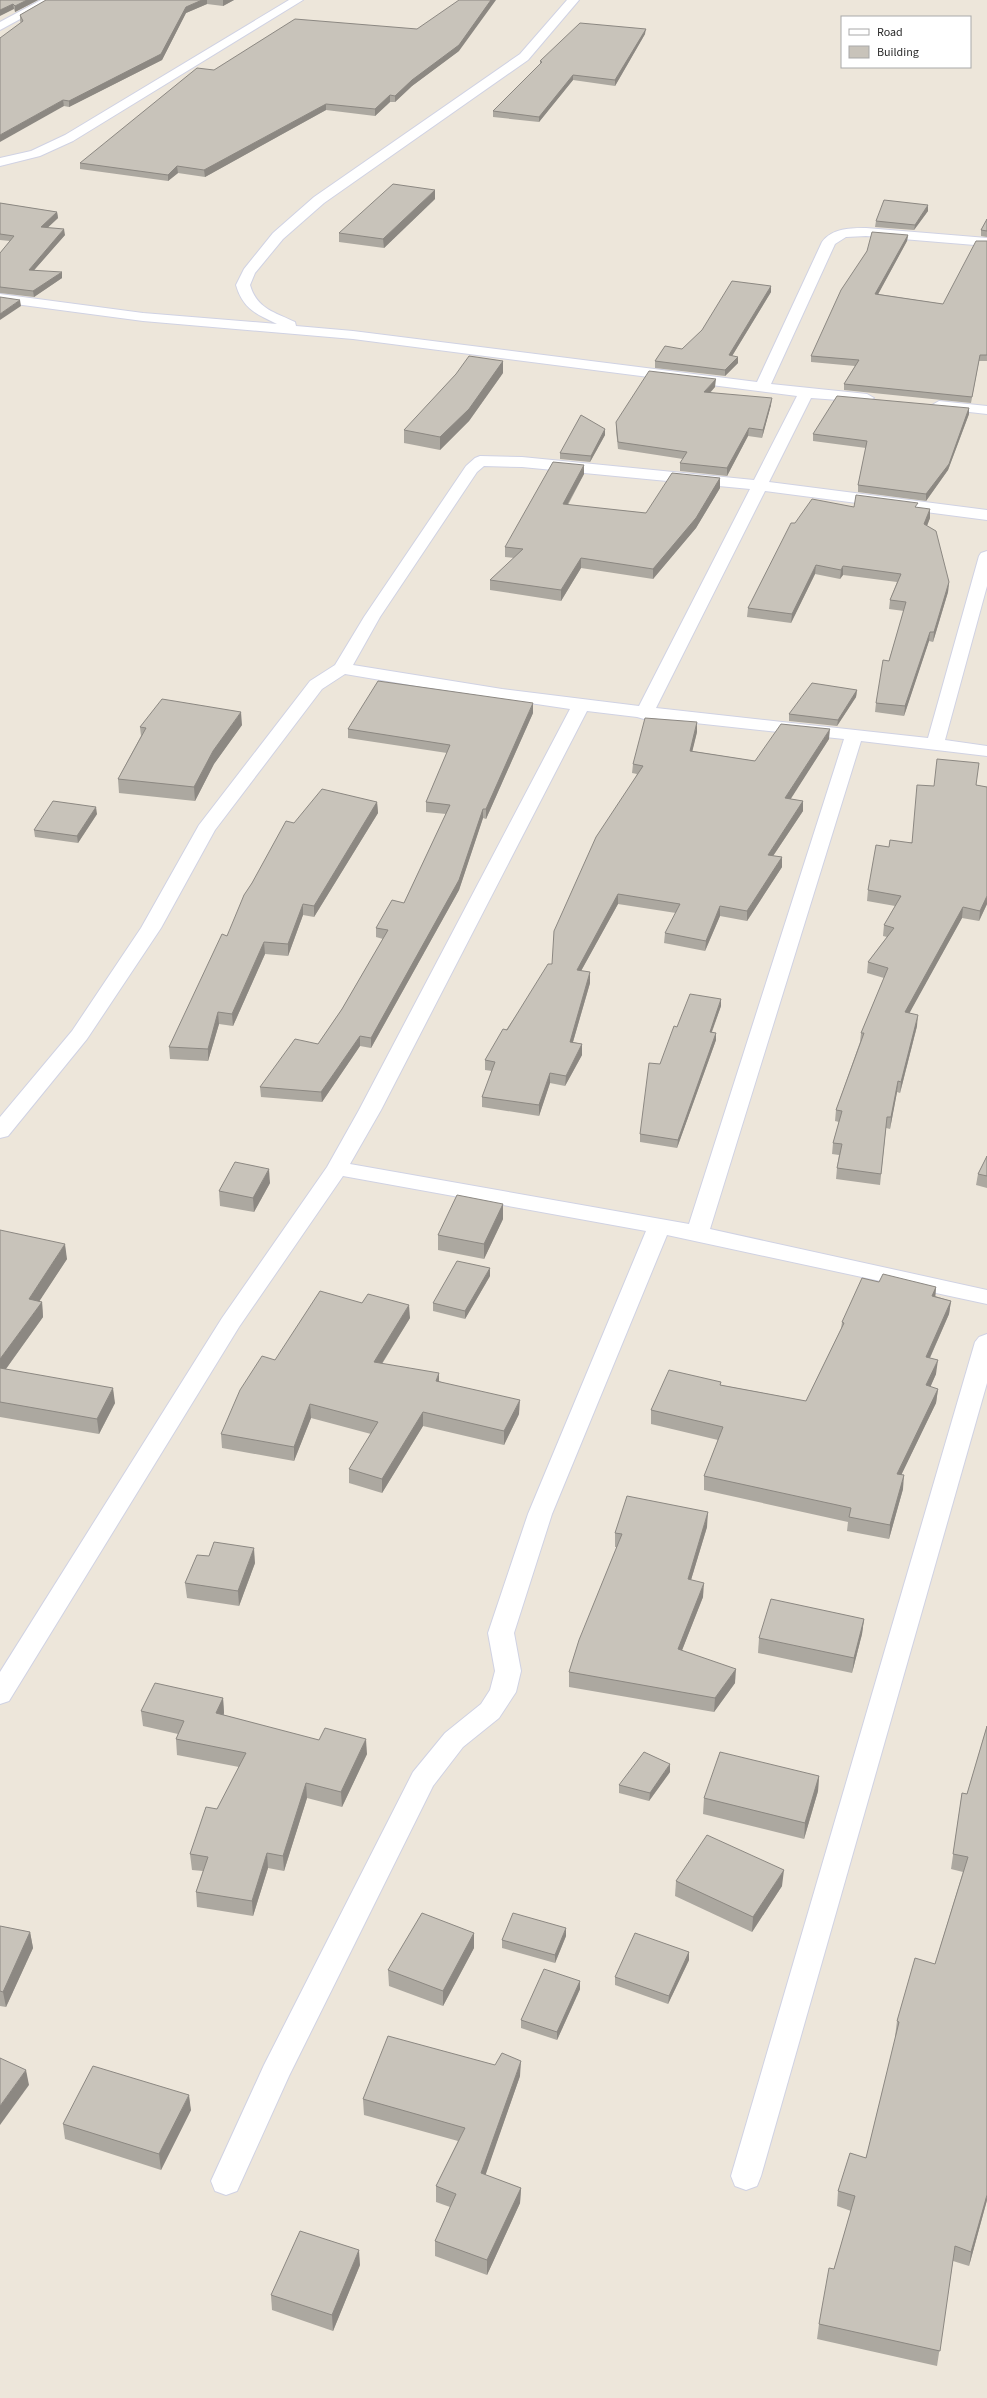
<svg xmlns="http://www.w3.org/2000/svg" width="987" height="2398" font-family="'Source Sans 3',sans-serif">
	<rect width="100%" height="100%" fill="#ede6da"/>
	<g fill="none" stroke-linecap="round" stroke-linejoin="round">
		<defs>
			<g id="minor">
				<polygon points="41,0 55,0 0,30 0,22"/>
				<polygon points="289,0 303,0 73,141 40,156 0,166 0,158 31,151 65,135"/>
				<path d="M567,0H579L528,60L324,203L283,239L255,273L250,285C257,309 274,312 295,322L296,326L353,331L757,382L822,242C832,228 851,228 866,228L987,238V246L866,236L846,237L835,244L771,384L867,394L874,398L867,402L811,398L769,482L987,510V520L765,491L656,708L928,738L979,556L981,553L987,551V586L945,740L987,746V756L861,741L710,1229L987,1290V1304L667,1235L552,1514L514,1633L521,1671L516,1692L499,1718L463,1747L433,1786L289,2076L237,2191L226,2195L215,2191L211,2181L264,2065L413,1772L445,1733L481,1704L490,1690L495,1671L488,1633L528,1514L646,1231L343,1176L239,1327L9,1701L0,1704V1672L222,1318L327,1167L359,1110L570,709L422,687L345,674L322,689L215,830L161,928L87,1039L8,1136L0,1138V1117L72,1031L141,928L199,825L310,681L335,665L364,617L466,466L475,458L480,456L522,457L754,480L797,396L353,339L143,321L0,302V294L143,313L277,324C256,314 243,309 236,285L244,269L273,233L314,197L520,54ZM484,466L522,467L750,489L639,706L502,689L353,665L380,617L477,472ZM587,711L637,717L644,719L649,718L844,739L689,1224L350,1164L381,1110Z"/>
				<polygon points="939,401 987,406 987,414 934,408 932,405"/>
				<polygon points="987,1334 987,1383 761,2176 757,2186 746,2190 735,2186 731,2176 975,1342 979,1337"/>
			</g>
		</defs>
		<use href="#minor" stroke="#d0d2e3" stroke-width="2"/>
		<use href="#minor" fill="#fff" fill-rule="evenodd"/>
	</g>
	<g fill="#aca8a0">
		<polygon points="0,0 38,0 15,12 14,9"/>
		<polygon points="46,0 234,0 223,6 207,4 186,13 162,60 69,107 64,106 20,21 20,15"/>
		<polygon points="645,34 615,86 573,80 539,122 493,117 493,111 540,64 540,61"/>
		<polygon points="459,51 412,86 395,102 390,102 375,116 326,110 205,177 178,173 168,181 80,169 80,163"/>
		<polygon points="435,199 384,248 339,242 339,233"/>
		<polygon points="0,203 57,212 58,218 47,228 65,235 34,270 62,278 34,297 0,293 0,253 10,241 0,240"/>
		<polygon points="928,211 914,230 875,227 876,221"/>
		<polygon points="987,219 987,237 981,236 981,230"/>
		<polygon points="908,235 907,241 878,294 943,304 987,241 987,361 979,361 971,403 844,390 844,384 855,366 811,362 811,356 867,251"/>
		<polygon points="771,286 771,292 732,356 738,357 738,363 725,376 655,368 655,361 682,349"/>
		<polygon points="503,373 469,421 440,450 404,443 404,430"/>
		<polygon points="715,387 710,393 771,405 762,438 748,436 727,476 680,471 680,463 683,459 618,449 616,430 616,422"/>
		<polygon points="969,414 948,470 926,501 858,492 858,485 866,448 813,441 813,434"/>
		<polygon points="605,429 605,435 590,462 560,459 560,453"/>
		<polygon points="584,465 584,474 568,505 646,513 720,478 720,488 696,528 653,579 581,568 561,601 490,590 490,580 514,558 505,557 505,547"/>
		<polygon points="854,507 917,507 930,518 927,526 949,582 948,592 933,642 929,641 904,716 875,712 876,703 904,611 889,609 890,600 897,582 843,575 840,579 815,574 791,623 747,617 748,608 795,523"/>
		<polygon points="857,690 856,697 837,726 789,721 789,714"/>
		<polygon points="533,713 486,819 483,818 459,890 371,1048 360,1046 322,1102 261,1097 260,1087 318,1044 342,1009 383,939 376,937 376,928 404,903 446,814 426,812 426,802 447,753 348,738 348,729"/>
		<polygon points="242,725 214,764 195,801 119,793 118,779 141,736 140,727"/>
		<polygon points="697,732 692,751 755,761 829,739 790,799 803,801 803,811 773,856 782,857 782,867 747,921 720,916 705,951 664,943 665,933 676,913 618,904 581,971 590,983 573,1042 582,1044 582,1055 565,1086 550,1083 539,1116 482,1107 482,1097 492,1071 485,1070 485,1060 552,964 637,774 632,773 633,764"/>
		<polygon points="976,785 987,787 987,904 979,921 962,918 909,1013 917,1026 900,1093 897,1092 890,1129 886,1128 880,1185 836,1179 837,1168 839,1155 832,1154 833,1143 839,1122 835,1121 836,1110 860,1042 861,1033 884,978 867,973 868,962 887,937 883,936 884,925 895,906 867,901 868,890 889,847 912,842 934,786"/>
		<polygon points="377,802 378,813 314,917 303,915 288,956 265,954 233,1026 219,1024 208,1061 170,1059 169,1047 227,936 252,883 294,823"/>
		<polygon points="97,814 78,843 35,837 34,830"/>
		<polygon points="721,1006 712,1032 716,1033 716,1040 677,1148 640,1142 640,1134 677,1027"/>
		<polygon points="987,1156 987,1188 976,1185 978,1174"/>
		<polygon points="270,1183 254,1212 220,1206 219,1191"/>
		<polygon points="503,1204 503,1219 484,1259 438,1250 438,1235"/>
		<polygon points="0,1230 67,1259 39,1301 42,1302 43,1317 6,1369 115,1403 99,1434 0,1417"/>
		<polygon points="490,1276 465,1319 433,1311 433,1303"/>
		<polygon points="879,1282 936,1287 935,1296 951,1301 949,1314 930,1358 936,1374 930,1387 938,1389 936,1403 901,1475 903,1489 889,1539 847,1531 848,1522 704,1490 704,1476 718,1440 651,1424 651,1410 721,1385 806,1401 841,1329 842,1322"/>
		<polygon points="410,1318 382,1364 439,1381 519,1414 504,1445 423,1426 382,1493 349,1483 349,1469 371,1434 311,1418 294,1461 222,1448 221,1434 275,1360"/>
		<polygon points="707,1527 691,1580 703,1597 682,1650 735,1683 714,1712 569,1687 569,1672 617,1547 615,1547 615,1533"/>
		<polygon points="255,1563 239,1606 187,1598 185,1583"/>
		<polygon points="864,1619 862,1634 852,1673 758,1653 759,1638"/>
		<polygon points="223,1698 224,1713 224,1715 367,1754 342,1807 307,1798 284,1871 268,1868 253,1916 197,1907 196,1892 203,1871 192,1870 190,1854 217,1809 239,1767 177,1755 176,1739 178,1734 143,1726 141,1711"/>
		<polygon points="987,1726 987,2200 969,2266 953,2261 937,2366 817,2339 819,2324 834,2269 851,2211 837,2206 838,2191 866,2158 896,2037 895,2037 897,2021 935,1964 963,1872 951,1869 962,1793 967,1794"/>
		<polygon points="670,1772 649,1801 619,1793 619,1785"/>
		<polygon points="819,1776 818,1791 804,1839 703,1814 704,1798"/>
		<polygon points="676,1881 782,1886 752,1932 675,1896"/>
		<polygon points="0,1926 30,1932 33,1948 6,2007 0,2006"/>
		<polygon points="474,1933 474,1948 443,2006 389,1986 388,1970"/>
		<polygon points="566,1936 555,1963 502,1948 502,1940"/>
		<polygon points="689,1952 689,1960 668,2004 615,1985 615,1977"/>
		<polygon points="580,1981 580,1989 557,2040 521,2028 521,2020"/>
		<polygon points="520,2076 485,2175 521,2188 520,2203 487,2275 435,2256 435,2241 450,2207 436,2202 436,2186 458,2141 364,2115 363,2099"/>
		<polygon points="191,2110 161,2170 65,2139 63,2124"/>
		<polygon points="360,2265 333,2331 272,2310 271,2295"/>
	</g>
	<g fill="#8c8882">
		<polygon points="27,0 38,0 15,12 15,6"/>
		<polygon points="202,0 207,0 207,4 186,13 162,60 69,107 69,101 186,7"/>
		<polygon points="223,0 234,0 223,6"/>
		<polygon points="491,0 496,0 459,51 412,86 395,102 395,96"/>
		<polygon points="13,4 14,9 0,16 0,10"/>
		<polygon points="646,29 645,34 615,86 615,80"/>
		<polygon points="573,75 573,80 539,122 539,117"/>
		<polygon points="390,95 390,102 375,116 375,109"/>
		<polygon points="63,100 64,106 0,142 0,135"/>
		<polygon points="326,104 326,110 205,177 204,170"/>
		<polygon points="177,166 178,173 168,181 168,175"/>
		<polygon points="435,190 435,199 384,248 383,239"/>
		<polygon points="928,205 928,211 914,230 915,225"/>
		<polygon points="57,212 58,218 42,233 41,227"/>
		<polygon points="64,229 65,235 29,276 29,270"/>
		<polygon points="908,235 907,241 875,300 875,294"/>
		<polygon points="62,272 62,278 34,297 33,291"/>
		<polygon points="771,286 771,292 729,361 729,355"/>
		<polygon points="20,300 21,306 0,320 0,314"/>
		<polygon points="738,357 738,363 725,376 725,370"/>
		<polygon points="503,361 503,373 469,421 440,450 440,437"/>
		<polygon points="716,379 715,387 703,400 704,392"/>
		<polygon points="772,398 771,405 762,438 763,430"/>
		<polygon points="969,408 969,414 948,470 926,501 926,494"/>
		<polygon points="749,428 748,436 727,476 727,468"/>
		<polygon points="605,429 605,435 590,462 591,456"/>
		<polygon points="584,465 584,474 562,514 563,504"/>
		<polygon points="720,478 720,488 696,528 653,579 653,569"/>
		<polygon points="930,509 930,518 924,533 924,524"/>
		<polygon points="581,558 581,568 561,601 561,590"/>
		<polygon points="816,565 815,574 791,623 792,614"/>
		<polygon points="843,566 843,575 840,579 841,570"/>
		<polygon points="949,582 948,592 933,642 934,632"/>
		<polygon points="930,632 929,641 904,716 905,706"/>
		<polygon points="857,690 856,697 837,726 838,720"/>
		<polygon points="533,703 533,713 486,819 486,809"/>
		<polygon points="241,712 242,725 214,764 195,801 194,787 213,751"/>
		<polygon points="697,722 697,732 690,761 690,751"/>
		<polygon points="830,729 829,739 785,808 785,798"/>
		<polygon points="803,801 803,811 767,865 768,855"/>
		<polygon points="377,802 378,813 314,917 314,906"/>
		<polygon points="96,807 97,814 78,843 77,836"/>
		<polygon points="483,809 483,818 459,890 371,1048 371,1038"/>
		<polygon points="782,857 782,867 747,921 747,911"/>
		<polygon points="618,894 618,904 576,980 577,970"/>
		<polygon points="987,896 987,904 979,921 980,911"/>
		<polygon points="303,904 303,915 288,956 288,944"/>
		<polygon points="720,906 720,916 705,951 706,941"/>
		<polygon points="963,907 962,918 904,1023 905,1012"/>
		<polygon points="264,942 265,954 233,1026 232,1014"/>
		<polygon points="590,972 590,983 570,1052 570,1042"/>
		<polygon points="721,999 721,1006 709,1039 710,1032"/>
		<polygon points="218,1012 219,1024 208,1061 208,1049"/>
		<polygon points="918,1015 917,1026 900,1093 901,1082"/>
		<polygon points="716,1033 716,1040 677,1148 678,1140"/>
		<polygon points="360,1036 360,1046 322,1102 321,1092"/>
		<polygon points="582,1044 582,1055 565,1086 566,1076"/>
		<polygon points="550,1073 550,1083 539,1116 539,1105"/>
		<polygon points="898,1081 897,1092 890,1129 891,1117"/>
		<polygon points="269,1169 270,1183 254,1212 253,1198"/>
		<polygon points="503,1204 503,1219 484,1259 484,1244"/>
		<polygon points="65,1244 67,1259 31,1314 29,1299"/>
		<polygon points="490,1268 490,1276 465,1319 465,1311"/>
		<polygon points="936,1287 935,1301 932,1296"/>
		<polygon points="951,1301 949,1314 924,1371 926,1357"/>
		<polygon points="42,1302 43,1317 0,1377 0,1359"/>
		<polygon points="409,1305 410,1318 374,1376 374,1362"/>
		<polygon points="938,1360 936,1374 925,1399 926,1385"/>
		<polygon points="439,1373 439,1387 436,1381"/>
		<polygon points="113,1388 115,1403 99,1434 97,1419"/>
		<polygon points="938,1389 936,1403 895,1488 897,1474"/>
		<polygon points="520,1400 519,1414 504,1445 504,1431"/>
		<polygon points="310,1404 311,1418 294,1461 294,1447"/>
		<polygon points="423,1412 423,1426 382,1493 382,1479"/>
		<polygon points="904,1475 903,1489 889,1539 890,1525"/>
		<polygon points="708,1512 707,1527 687,1593 688,1579"/>
		<polygon points="254,1548 255,1563 239,1606 238,1591"/>
		<polygon points="704,1583 703,1597 677,1663 678,1649"/>
		<polygon points="864,1619 862,1634 852,1673 854,1658"/>
		<polygon points="736,1669 735,1683 714,1712 715,1698"/>
		<polygon points="223,1698 224,1713 217,1729 216,1713"/>
		<polygon points="366,1739 367,1754 342,1807 341,1792"/>
		<polygon points="670,1764 670,1772 649,1801 650,1793"/>
		<polygon points="819,1776 818,1791 804,1839 805,1823"/>
		<polygon points="306,1783 307,1798 284,1871 283,1856"/>
		<polygon points="267,1853 268,1868 253,1916 252,1901"/>
		<polygon points="784,1870 782,1886 752,1932 753,1917"/>
		<polygon points="566,1928 566,1936 555,1963 555,1955"/>
		<polygon points="30,1932 33,1948 6,2007 3,1992"/>
		<polygon points="474,1933 474,1948 443,2006 443,1991"/>
		<polygon points="689,1952 689,1960 668,2004 669,1996"/>
		<polygon points="580,1981 580,1989 557,2040 557,2032"/>
		<polygon points="521,2061 520,2076 481,2188 481,2173"/>
		<polygon points="26,2070 29,2085 0,2125 0,2106"/>
		<polygon points="189,2095 191,2110 161,2170 159,2154"/>
		<polygon points="521,2188 520,2203 487,2275 487,2260"/>
		<polygon points="987,2195 987,2200 969,2266 971,2252"/>
		<polygon points="359,2250 360,2265 333,2331 332,2315"/>
	</g>
	<g fill="#c8c3ba" stroke="#8c8882">
		<polygon points="0,0 27,0 15,6 13,4 0,10"/>
		<polygon points="46,0 202,0 186,7 161,54 69,101 63,100 0,135 0,38 23,21 20,15"/>
		<polygon points="459,0 491,0 459,45 412,80 395,96 390,95 375,109 326,104 204,170 177,166 168,175 80,163 197,68 214,70 295,19 417,29"/>
		<polygon points="580,23 646,29 615,80 573,75 539,117 493,111 542,62 540,61"/>
		<polygon points="393,184 435,190 383,239 339,233"/>
		<polygon points="884,200 928,205 915,225 876,221"/>
		<polygon points="0,203 57,212 41,227 64,229 29,270 62,272 33,291 0,287 0,253 14,236 0,234"/>
		<polygon points="987,219 987,231 981,230"/>
		<polygon points="872,232 908,235 875,294 943,304 976,241 987,241 987,355 980,355 972,397 844,384 859,360 811,356 841,290 867,251"/>
		<polygon points="732,281 771,286 729,355 738,357 725,370 655,361 665,346 682,349 702,330"/>
		<polygon points="0,297 20,300 0,314"/>
		<polygon points="469,356 503,361 469,409 440,437 404,430 456,374"/>
		<polygon points="649,371 716,379 704,392 772,398 763,430 749,428 727,468 680,463 687,452 618,442 616,422"/>
		<polygon points="837,396 969,408 949,464 926,494 858,485 867,441 813,434"/>
		<polygon points="581,415 605,429 591,456 560,453"/>
		<polygon points="553,462 584,465 563,504 646,513 672,473 720,478 696,518 653,569 581,558 561,590 490,580 523,549 505,547"/>
		<polygon points="856,495 918,503 915,507 930,509 924,524 936,531 949,582 934,632 930,632 905,706 876,703 883,660 889,661 906,602 890,600 901,574 843,566 841,570 816,565 792,614 748,608 791,523 795,523 812,499 854,507"/>
		<polygon points="378,681 533,703 486,809 483,809 459,880 371,1038 360,1036 321,1092 260,1087 295,1039 318,1044 342,1009 388,930 376,928 392,900 404,903 450,805 426,802 450,745 348,729"/>
		<polygon points="812,683 857,690 838,720 789,714"/>
		<polygon points="162,699 241,712 213,751 194,787 118,779 146,728 140,727"/>
		<polygon points="645,718 697,722 690,751 755,761 781,724 830,729 785,798 803,801 768,855 782,857 747,911 720,906 706,941 665,933 680,904 618,894 577,970 590,972 570,1042 582,1044 566,1076 550,1073 539,1105 482,1097 495,1062 485,1060 503,1029 507,1030 548,964 552,964 554,931 596,837 643,766 633,764"/>
		<polygon points="937,759 979,763 976,785 987,787 987,896 980,911 963,907 905,1012 918,1015 901,1082 898,1081 891,1117 887,1117 881,1174 837,1168 842,1144 833,1143 842,1111 836,1110 864,1033 861,1033 888,968 868,962 894,928 884,925 901,896 868,890 876,845 889,847 890,840 912,843 917,785 934,786"/>
		<polygon points="322,789 377,802 314,906 303,904 288,944 264,942 232,1014 218,1012 208,1049 169,1047 222,934 227,936 244,895 252,883 286,821 294,823"/>
		<polygon points="53,801 96,807 77,836 34,830"/>
		<polygon points="690,994 721,999 710,1032 716,1033 678,1140 640,1134 649,1063 660,1064 674,1026 677,1027"/>
		<polygon points="987,1156 987,1176 978,1174"/>
		<polygon points="235,1162 269,1169 253,1198 219,1191"/>
		<polygon points="457,1195 503,1204 484,1244 438,1235"/>
		<polygon points="0,1230 65,1244 29,1299 42,1302 0,1359"/>
		<polygon points="457,1261 490,1268 465,1311 433,1303"/>
		<polygon points="883,1274 936,1287 932,1296 951,1301 926,1357 938,1360 926,1385 938,1389 897,1474 904,1475 890,1525 849,1517 851,1508 704,1476 723,1427 651,1410 669,1370 721,1382 720,1385 806,1401 844,1323 842,1322 862,1278 879,1282"/>
		<polygon points="320,1291 362,1303 368,1294 409,1305 374,1362 439,1373 436,1381 520,1400 504,1431 423,1412 382,1479 349,1469 378,1422 310,1404 294,1447 221,1434 240,1390 262,1356 275,1360"/>
		<polygon points="0,1368 113,1388 97,1419 0,1402"/>
		<polygon points="627,1496 708,1512 688,1579 704,1583 678,1649 736,1669 715,1698 569,1672 579,1640 622,1534 615,1533"/>
		<polygon points="214,1542 254,1548 238,1591 185,1583 197,1555 209,1556"/>
		<polygon points="771,1599 864,1619 854,1658 759,1638"/>
		<polygon points="155,1683 223,1698 216,1713 319,1740 325,1728 366,1739 341,1792 306,1783 283,1856 267,1853 252,1901 196,1892 208,1857 190,1854 206,1807 217,1809 246,1753 176,1739 184,1721 141,1711"/>
		<polygon points="987,1726 987,2195 971,2252 955,2246 940,2351 819,2324 829,2268 834,2269 855,2196 838,2191 850,2153 866,2158 899,2022 897,2021 915,1958 935,1964 968,1857 953,1854 962,1793 967,1794"/>
		<polygon points="644,1752 670,1764 650,1793 619,1785"/>
		<polygon points="720,1752 819,1776 805,1823 704,1798"/>
		<polygon points="707,1835 784,1870 753,1917 676,1881"/>
		<polygon points="422,1913 474,1933 443,1991 388,1970"/>
		<polygon points="513,1913 566,1928 555,1955 502,1940"/>
		<polygon points="0,1926 30,1932 3,1992 0,1991"/>
		<polygon points="635,1933 689,1952 669,1996 615,1977"/>
		<polygon points="544,1969 580,1981 557,2032 521,2020"/>
		<polygon points="388,2036 495,2065 502,2053 521,2061 481,2173 521,2188 487,2260 435,2241 456,2194 436,2186 465,2128 363,2099"/>
		<polygon points="0,2058 26,2070 0,2106"/>
		<polygon points="93,2066 189,2095 159,2154 63,2124"/>
		<polygon points="300,2231 359,2250 332,2315 271,2295"/>
	</g>
	<rect x="841" y="16" width="130" height="52" fill="#ffffff" stroke="#a9a9a9"/>
	<rect x="849" y="29" width="20" height="6" fill="#ffffff" stroke="#a9a9a9"/>
	<text x="877" y="36" font-size="12" fill="#292929">Road</text>
	<rect x="849" y="46" width="20" height="12" fill="#c8c3ba" stroke="#a9a9a9"/>
	<text x="877" y="56" font-size="12" fill="#292929">Building</text>
</svg>
